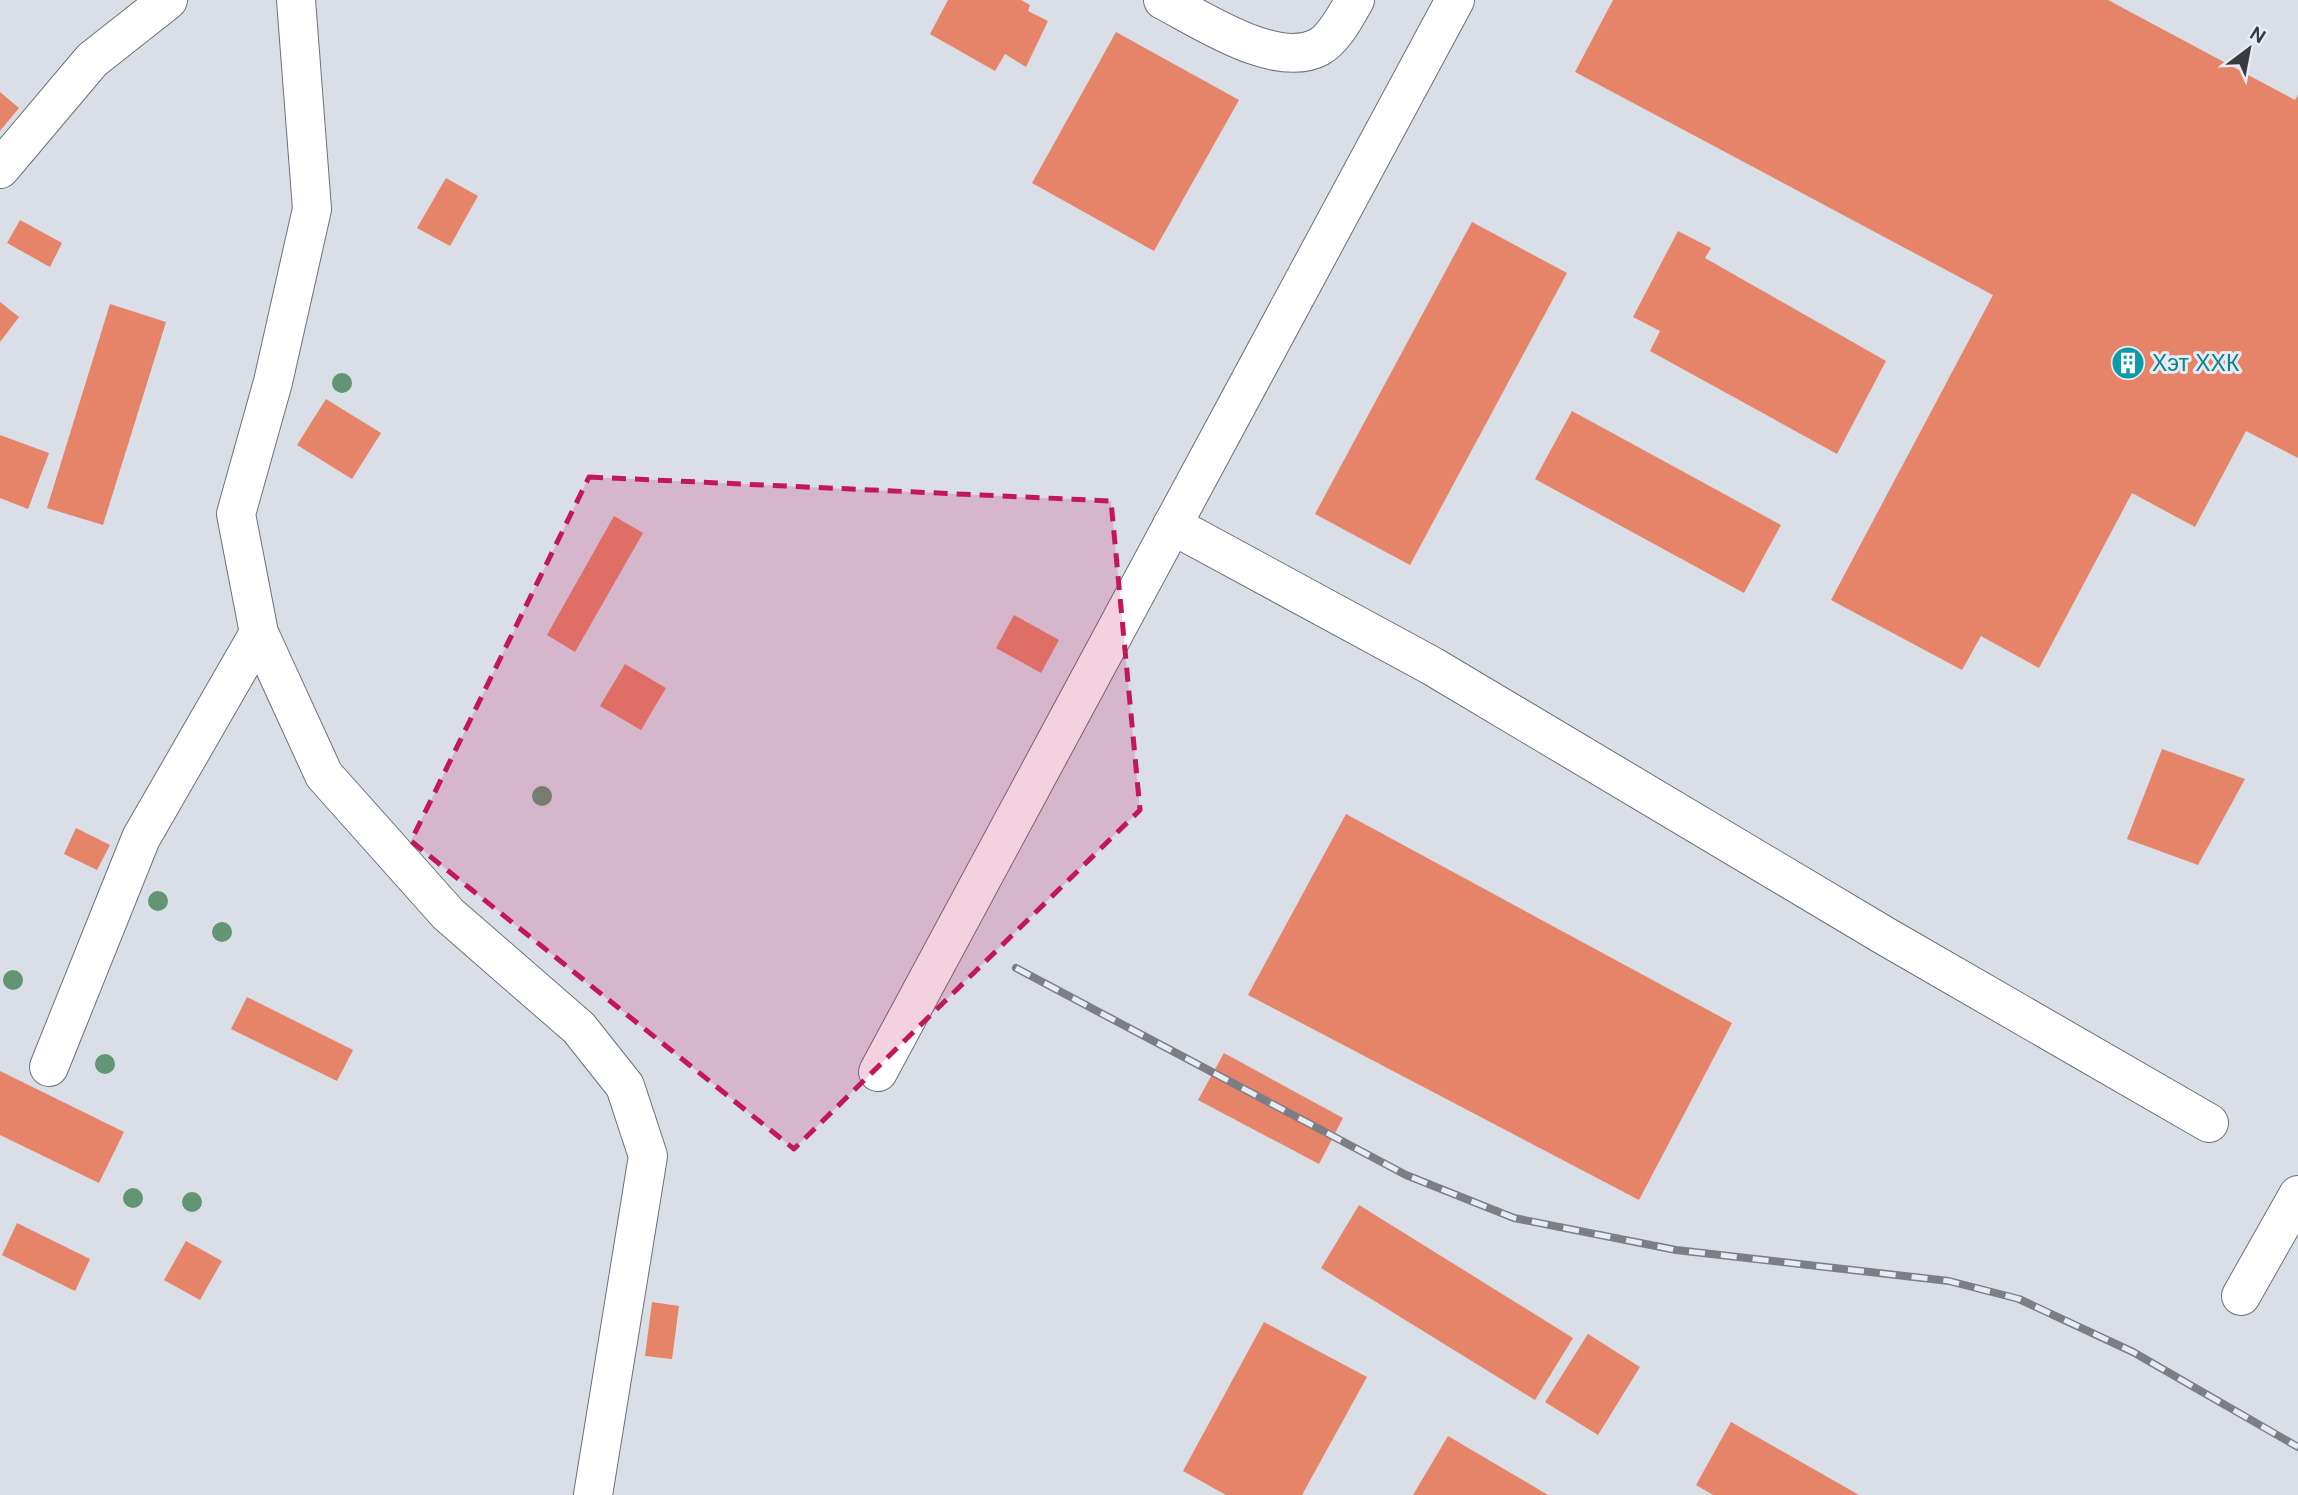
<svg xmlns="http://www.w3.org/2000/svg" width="2298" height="1495" font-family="'DM Sans',sans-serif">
	<rect width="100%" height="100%" fill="#dadee7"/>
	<g fill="#e68469">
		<polygon points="948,0 1021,0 1030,5 1028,11 1048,21 1026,67 1005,54 995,71 930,34"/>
		<polygon points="1613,0 2108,0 2295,100 2298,95 2298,458 2246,431 2195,527 2132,493 2039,668 1981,636 1962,670 1831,600 1993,295 1575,72"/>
		<polygon points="1116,32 1239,100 1154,251 1032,183"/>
		<polygon points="0,92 19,108 0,131"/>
		<polygon points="446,178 478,196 450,246 417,228"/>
		<polygon points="20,220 62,243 50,267 7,243"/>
		<polygon points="1472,222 1567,273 1410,565 1315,514"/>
		<polygon points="1678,231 1711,248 1705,258 1886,361 1837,454 1650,351 1660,331 1633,317"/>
		<polygon points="0,302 19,317 0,342"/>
		<polygon points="110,304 166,322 103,525 47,508"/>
		<polygon points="326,399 381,433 352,479 297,445"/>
		<polygon points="1572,411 1781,525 1744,593 1535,479"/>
		<polygon points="0,435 49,453 28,509 0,498"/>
		<polygon points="614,516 643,533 575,652 547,635"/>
		<polygon points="1014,615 1059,640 1041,673 996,648"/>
		<polygon points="625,664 666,688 641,730 600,706"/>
		<polygon points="2162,749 2245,779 2198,865 2127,839"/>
		<polygon points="1346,814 1732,1023 1639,1200 1248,995"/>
		<polygon points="76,828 110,845 97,870 64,854"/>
		<polygon points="247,997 353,1050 337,1081 231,1029"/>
		<polygon points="1224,1053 1343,1118 1319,1164 1198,1100"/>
		<polygon points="0,1071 124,1132 99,1183 0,1135"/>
		<polygon points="1359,1205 1573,1338 1535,1400 1321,1268"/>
		<polygon points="17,1223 90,1259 75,1291 2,1255"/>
		<polygon points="186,1241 222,1261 200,1300 164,1280"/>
		<polygon points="652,1302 679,1306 672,1359 645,1356"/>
		<polygon points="1264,1322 1367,1377 1302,1495 1226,1495 1183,1471"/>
		<polygon points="1588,1334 1640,1367 1598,1435 1545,1402"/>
		<polygon points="1731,1422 1859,1495 1713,1495 1696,1485"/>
		<polygon points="1448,1436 1548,1495 1413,1495"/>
	</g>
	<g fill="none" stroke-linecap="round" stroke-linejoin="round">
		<defs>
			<g id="minor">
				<polyline points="296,0 312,209 273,382 236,514 259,633 324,775 448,914 579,1028 625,1086 648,1156 593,1495"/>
				<path d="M1163,0C1202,20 1276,70 1319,47C1335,38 1346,15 1355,0"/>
				<polyline points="0,169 92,60 168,0"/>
				<polyline points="1172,525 1432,666 1885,936 2209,1123"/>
				<polyline points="49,1067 141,838 259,633"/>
				<polyline points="878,1072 1455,0"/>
				<polyline points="2241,1296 2298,1195"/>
			</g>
		</defs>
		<use href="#minor" stroke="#6d7178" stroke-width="40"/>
		<use href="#minor" stroke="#fff" stroke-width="38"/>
		<defs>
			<polyline id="rail" points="1016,968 1406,1175 1514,1218 1676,1250 1949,1281 2019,1299 2133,1352 2298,1447"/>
		</defs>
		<use href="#rail" stroke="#7c7e84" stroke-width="8"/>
		<use href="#rail" stroke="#e7ebf4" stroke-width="5" stroke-dasharray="16" stroke-linecap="butt"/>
	</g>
	<g fill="#639574">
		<circle cx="342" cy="383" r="10"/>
		<circle cx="542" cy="796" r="10"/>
		<circle cx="158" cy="901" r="10"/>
		<circle cx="222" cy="932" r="10"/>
		<circle cx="13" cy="980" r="10"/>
		<circle cx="105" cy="1064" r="10"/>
		<circle cx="133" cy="1198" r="10"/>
		<circle cx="192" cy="1202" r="10"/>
	</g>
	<path fill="#c2185b" fill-opacity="0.2" stroke="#c2185b" stroke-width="5" stroke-dasharray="14 9" stroke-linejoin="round" d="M589,477L1111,501L1140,810L794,1149L411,841Z"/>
	<defs>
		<symbol id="building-disc" viewBox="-11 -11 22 22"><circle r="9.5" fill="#0f9aa8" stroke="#e7ebf4"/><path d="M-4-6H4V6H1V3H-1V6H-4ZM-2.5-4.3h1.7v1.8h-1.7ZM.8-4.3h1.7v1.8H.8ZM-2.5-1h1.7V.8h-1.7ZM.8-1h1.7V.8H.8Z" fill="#fff"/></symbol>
	</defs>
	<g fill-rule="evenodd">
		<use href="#building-disc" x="2109" y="344" width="38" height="38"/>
	</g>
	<g text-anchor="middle" stroke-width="6" stroke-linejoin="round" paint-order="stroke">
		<g font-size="23" fill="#0d838f" stroke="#e7ebf4" text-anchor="start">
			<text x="2152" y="371">Хэт ХХК</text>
		</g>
	</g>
	<g transform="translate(2249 49) rotate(32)" stroke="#e7ebf4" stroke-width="5" paint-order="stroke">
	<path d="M0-5L12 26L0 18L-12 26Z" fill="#383a3d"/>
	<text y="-10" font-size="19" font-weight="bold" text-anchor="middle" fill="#383a3d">N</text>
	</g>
</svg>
